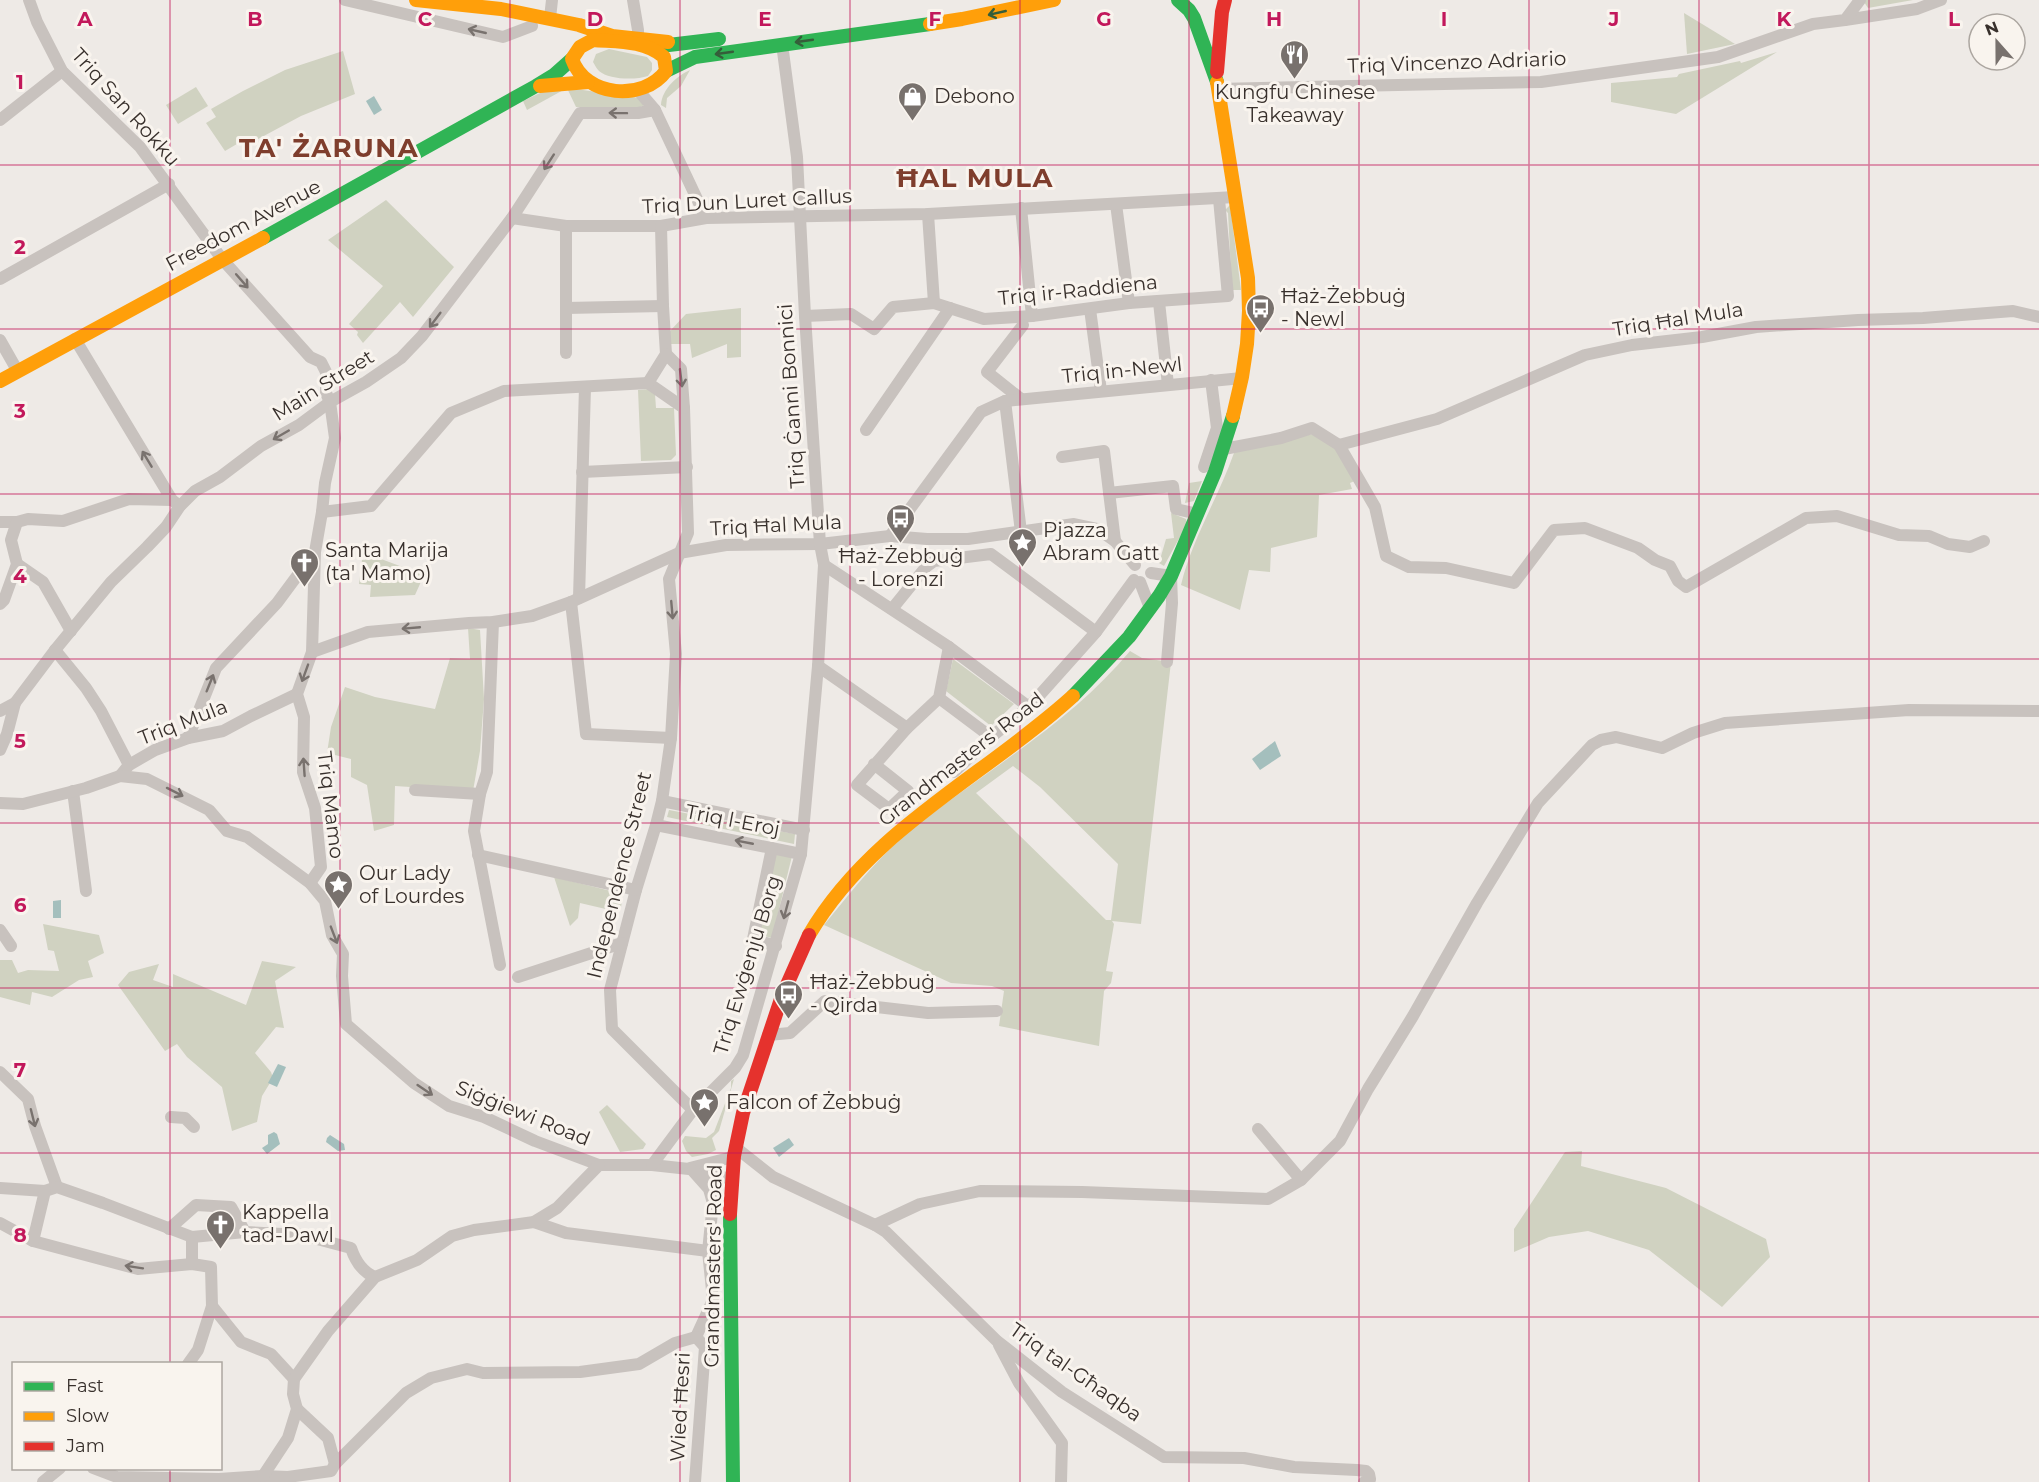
<svg xmlns="http://www.w3.org/2000/svg" width="2039" height="1482" font-family="Montserrat,sans-serif">
	<rect width="100%" height="100%" fill="#eeeae6"/>
	<g fill="#d0d2c1" fill-rule="evenodd">
		<polygon points="1866,0 1913,0 1868,8 1864,2"/>
		<polygon points="1684,13 1735,44 1687,54"/>
		<path d="M609,49L647,57L652,63V70L648,76C636,80 609,80 599,71C596,68 595,65 593,62L596,54Z"/>
		<polygon points="343,51 355,94 301,116 245,146 242,141 225,151 206,123 216,117 211,109 243,91 285,70"/>
		<polygon points="1777,52 1676,114 1611,102 1611,83 1677,77 1679,74 1740,61 1741,63"/>
		<path d="M690,70L681,86L667,98L666,108L661,105C662,89 677,76 690,70Z"/>
		<polygon points="555,86 639,98 643,102 643,106 637,108 576,107 567,88 527,110 523,101"/>
		<polygon points="196,87 208,106 178,124 166,105"/>
		<polygon points="386,200 454,267 413,317 400,302 363,343 357,335 358,332 349,324 383,286 328,240"/>
		<polygon points="1230,205 1241,290 1232,290 1228,213 1225,210"/>
		<polygon points="741,308 741,357 727,358 727,344 692,358 690,344 670,344 670,331 686,314"/>
		<polygon points="649,389 655,394 656,408 674,408 676,455 671,460 641,461 638,390"/>
		<path d="M1314,434L1336,449L1357,480L1350,483L1352,489L1319,495L1317,537L1271,548L1270,572L1249,570L1240,610L1181,585C1192,539 1218,498 1234,453L1257,444Z"/>
		<polygon points="1202,481 1194,501 1185,503 1189,483"/>
		<polygon points="1171,513 1186,519 1187,524 1164,566 1159,563 1166,539 1174,538"/>
		<polygon points="365,553 424,575 415,595 370,597 371,585 359,584 362,560 365,560"/>
		<polygon points="468,628 480,630 484,699 480,751 473,791 395,786 394,825 374,831 367,785 351,777 351,759 327,753 331,727 345,687 375,697 435,709 450,658 470,659"/>
		<path d="M1130,651L1142,658L1171,662L1141,924L1112,921L1114,924L1106,971L1113,972L1111,983L1104,991L1099,1046L999,1026L1004,991L992,986L951,983L824,925C854,888 883,851 921,822C992,767 1072,721 1130,651ZM1013,766L1040,787L1118,864L1111,920H1106L976,793Z"/>
		<polygon points="953,659 1014,704 991,726 946,691"/>
		<polygon points="669,810 795,834 794,844 667,817"/>
		<polygon points="776,853 792,856 772,938 756,934"/>
		<polygon points="554,877 619,893 622,901 621,907 612,906 610,910 580,903 578,918 570,926"/>
		<polygon points="43,924 99,935 104,953 88,961 93,977 79,980 52,997 32,992 30,1005 0,997 0,960 12,960 18,973 28,970 59,971 54,951 48,950"/>
		<polygon points="262,961 296,967 275,981 284,1028 276,1027 255,1053 271,1072 273,1078 262,1096 257,1122 232,1131 222,1087 187,1057 177,1044 165,1051 118,985 129,972 159,964 153,980 173,987 173,974 246,1005"/>
		<polygon points="734,1079 719,1131 712,1138 716,1150 708,1154 692,1157 686,1151 682,1141 685,1136 706,1138 714,1132 731,1088 731,1081"/>
		<polygon points="607,1105 646,1144 643,1149 620,1152 599,1112"/>
		<polygon points="1582,1151 1581,1166 1666,1188 1766,1239 1770,1257 1722,1307 1649,1250 1588,1231 1549,1237 1514,1252 1514,1229 1565,1152"/>
	</g>
	<g fill="#a4bfbd">
		<polygon points="374,96 382,110 374,115 366,101"/>
		<polygon points="1275,741 1281,756 1260,770 1252,759"/>
		<polygon points="61,900 61,918 53,918 53,901"/>
		<polygon points="278,1064 286,1067 277,1087 268,1083"/>
		<polygon points="274,1132 277,1134 280,1144 267,1154 262,1148 268,1144 268,1135"/>
		<polygon points="330,1135 344,1144 345,1150 338,1151 326,1142 327,1138"/>
		<polygon points="789,1138 794,1145 779,1157 773,1148"/>
	</g>
	<g fill="none" stroke-linecap="round" stroke-linejoin="round">
		<g stroke="#c8c2be" stroke-width="12">
			<polyline points="29,0 37,22 62,71 140,147 222,259 310,357 321,362 326,372 326,393 330,402 335,438 325,483 322,512 315,552 312,652 297,694 304,717 303,772 315,808 321,867 310,883"/>
			<polyline points="345,0 503,37 532,26"/>
			<polyline points="633,0 638,30 638,39"/>
			<polyline points="550,18 552,0"/>
			<polyline points="1845,20 1917,9 1941,0"/>
			<polyline points="637,89 655,110 706,218"/>
			<polyline points="1218,89 1541,82 1718,57 1813,24 1845,20 1860,0"/>
			<polyline points="0,120 62,71"/>
			<polyline points="1116,204 1129,303"/>
			<polyline points="1021,208 1032,316"/>
			<polyline points="928,214 934,303"/>
			<polyline points="512,218 566,226 661,226 706,218 928,214 1235,197"/>
			<polyline points="661,226 663,306 666,354 648,383 684,408 688,533 669,579 676,654 671,738 662,801 656,825 636,890 610,990 612,1029 693,1110"/>
			<polyline points="0,279 169,184"/>
			<polyline points="1159,302 1168,385"/>
			<polyline points="566,308 663,306"/>
			<polyline points="1090,309 1101,391"/>
			<polyline points="805,316 851,314 874,329 893,307 934,303 984,319 1032,316 1129,303 1228,296 1219,199"/>
			<polyline points="75,339 172,500 180,506"/>
			<polyline points="0,340 17,370"/>
			<polyline points="566,353 566,226"/>
			<polyline points="666,354 681,369 684,408"/>
			<polyline points="1021,399 987,372 1023,325"/>
			<polyline points="1005,401 1021,532"/>
			<polyline points="866,430 950,308"/>
			<polyline points="1339,445 1437,419 1585,355 1632,345 1702,337 1756,327 1858,320 1923,318 2013,311 2039,317"/>
			<polyline points="1224,449 1281,438 1312,428 1339,445 1375,507 1386,556 1409,567 1446,568 1514,583 1554,530 1585,528 1638,548 1655,560 1670,566 1678,581 1686,587 1806,518 1837,516 1899,535 1929,536 1948,544 1970,547 1984,541"/>
			<polyline points="1062,457 1104,451 1115,541"/>
			<polyline points="1204,467 1217,428 1211,380"/>
			<polyline points="582,472 687,467"/>
			<polyline points="1109,493 1173,486 1176,509 1198,514"/>
			<polyline points="322,512 371,506 451,413 504,391 648,383"/>
			<polyline points="0,522 17,522 28,519 63,521 129,499 172,500"/>
			<polyline points="890,536 981,412 1005,401 1242,378"/>
			<polyline points="17,564 43,582 71,631"/>
			<polyline points="824,565 949,647 1029,707"/>
			<polyline points="1151,573 1171,576 1172,603 1167,662"/>
			<polyline points="1140,582 1150,608"/>
			<polyline points="579,598 585,387"/>
			<polyline points="571,602 586,734 671,738"/>
			<polyline points="0,604 4,600 17,564 11,540 17,522"/>
			<polyline points="892,609 926,567 934,561 991,554 1096,632"/>
			<polyline points="493,622 487,772 480,794 474,831 500,965"/>
			<polyline points="55,650 86,688 101,711 129,765"/>
			<polyline points="312,652 368,632 469,623 493,622 532,616 571,602 679,553 726,545 820,544 890,536 927,539 968,539 1074,524 1098,529 1115,541 1135,565"/>
			<polyline points="818,666 907,728"/>
			<polyline points="939,698 991,737"/>
			<polyline points="0,711 15,703 55,650 111,582 147,547 166,527 180,506 195,491 220,477 261,446 299,425 330,402 366,382 401,358 422,336 512,218 580,113 638,113 655,110"/>
			<polyline points="188,738 216,668 277,603 314,553"/>
			<polyline points="0,750 7,734 15,703"/>
			<polyline points="874,764 908,791 889,809 857,785 907,728 939,698 949,647"/>
			<polyline points="954,772 991,737 1029,707 1096,632 1134,580"/>
			<polyline points="120,776 129,765 155,750 188,738 223,731 251,716 297,694"/>
			<polyline points="415,790 480,794"/>
			<polyline points="73,791 86,891"/>
			<polyline points="662,801 804,830"/>
			<polyline points="0,803 23,804 86,788 120,776 147,779 209,810 227,831 247,837 310,883 325,901 332,935 343,954 342,976 346,1024 414,1083 449,1106 484,1117 535,1141 599,1165 652,1165 689,1169 731,1179"/>
			<polyline points="656,825 801,854"/>
			<polyline points="772,848 753,939 776,946"/>
			<polyline points="478,855 636,890"/>
			<polyline points="0,930 11,946"/>
			<polyline points="518,977 622,943"/>
			<polyline points="768,1035 790,1033 825,1001 928,1013 997,1011"/>
			<polyline points="0,1072 28,1099 35,1126 57,1187"/>
			<polyline points="171,1117 185,1118 194,1127"/>
			<polyline points="1258,1129 1301,1180"/>
			<polyline points="735,1147 773,1177 875,1225 886,1232 997,1341 1062,1392 1164,1457 1244,1458 1294,1467 1357,1470 1366,1471 1369,1474 1370,1479 1364,1482"/>
			<polyline points="652,1165 693,1110 735,1068 743,1055 801,854 818,666 824,565 820,544 805,316 797,157 782,44"/>
			<polyline points="690,1168 733,1157"/>
			<polyline points="693,1171 709,1189 713,1203 708,1251 713,1300 696,1337"/>
			<path d="M0,1188L45,1191L57,1187L103,1203L192,1237L245,1232L302,1235L351,1248C355,1260 362,1272 375,1277"/>
			<polyline points="534,1222 566,1233 708,1251"/>
			<polyline points="0,1223 33,1241 138,1269 192,1264 211,1267 212,1306 198,1350 188,1364"/>
			<polyline points="875,1225 920,1204 980,1191 1082,1192 1268,1199 1301,1180 1340,1141 1368,1089 1413,1016 1477,903 1538,803 1592,745 1601,740 1616,737 1662,748 1693,733 1725,723 1909,710 2039,711"/>
			<polyline points="169,1229 196,1205 231,1207 245,1232"/>
			<polyline points="192,1237 192,1264"/>
			<polyline points="33,1241 45,1191"/>
			<polyline points="212,1306 241,1342 271,1354 294,1379"/>
			<polyline points="999,1345 1019,1383 1062,1443 1061,1482"/>
			<polyline points="297,1409 328,1438 335,1464"/>
			<polyline points="93,1468 117,1477 219,1479 263,1476 288,1477 331,1471 335,1464 406,1393 431,1378 467,1369 483,1373 580,1372 639,1364 675,1343 696,1337"/>
			<polyline points="263,1476 288,1438 297,1409 293,1394 294,1379 328,1331 375,1277 417,1260 452,1236 474,1230 534,1222 557,1208 599,1165"/>
			<polyline points="43,1482 60,1468"/>
			<polyline points="695,1482 705,1347 696,1337"/>
		</g>
		<g stroke="#30b455" stroke-width="14">
			<polyline points="1178,0 1189,10 1194,18 1217,82"/>
			<polyline points="652,47 719,39"/>
			<polyline points="666,71 695,57 930,24"/>
			<polyline points="263,238 536,86 554,75 572,59"/>
			<polyline points="1073,696 1129,637 1159,596 1171,576 1215,472 1233,416"/>
			<polyline points="730,1214 733,1482"/>
		</g>
		<g stroke="#ff9f0a" stroke-width="14">
			<polyline points="416,0 501,9 579,25 612,36 668,42"/>
			<polyline points="930,24 962,19 1054,0"/>
			<path d="M593,40C618,42 644,40 664,57L666,71C643,102 585,97 572,59L580,47Z"/>
			<polyline points="1217,82 1248,278 1249,311 1247,344 1242,377 1233,416"/>
			<polyline points="540,86 588,82"/>
			<polyline points="0,381 263,238"/>
			<path d="M809,935C870,830 985,776 1073,696"/>
		</g>
		<g stroke="#e5322d" stroke-width="14">
			<polyline points="1217,72 1222,12 1225,0"/>
			<polyline points="730,1214 734,1156 743,1113 782,996 809,935"/>
		</g>
	</g>
	<defs><path id="oneway-shaft" d="M-6 0H5M1.5-3L5.5 0L1.5 3" fill="none" stroke-width="1.6" stroke-linecap="round" stroke-linejoin="round" transform="scale(1.5)"/></defs>
	<g stroke="#355e3a">
		<use href="#oneway-shaft" transform="translate(997 13) rotate(167)"/>
		<use href="#oneway-shaft" transform="translate(804 41) rotate(172)"/>
		<use href="#oneway-shaft" transform="translate(724 53) rotate(172)"/>
	</g>
	<g stroke="#79726e">
		<use href="#oneway-shaft" transform="translate(477 31) rotate(-167)"/>
		<use href="#oneway-shaft" transform="translate(618 113) rotate(-179)"/>
		<use href="#oneway-shaft" transform="translate(549 162) rotate(123)"/>
		<use href="#oneway-shaft" transform="translate(242 281) rotate(49)"/>
		<use href="#oneway-shaft" transform="translate(435 320) rotate(127)"/>
		<use href="#oneway-shaft" transform="translate(681 378) rotate(83)"/>
		<use href="#oneway-shaft" transform="translate(281 435) rotate(150)"/>
		<use href="#oneway-shaft" transform="translate(147 459) rotate(-121)"/>
		<use href="#oneway-shaft" transform="translate(672 610) rotate(85)"/>
		<use href="#oneway-shaft" transform="translate(411 628) rotate(175)"/>
		<use href="#oneway-shaft" transform="translate(305 673) rotate(110)"/>
		<use href="#oneway-shaft" transform="translate(210 683) rotate(-68)"/>
		<use href="#oneway-shaft" transform="translate(304 767) rotate(-94)"/>
		<use href="#oneway-shaft" transform="translate(175 792) rotate(27)"/>
		<use href="#oneway-shaft" transform="translate(744 842) rotate(-169)"/>
		<use href="#oneway-shaft" transform="translate(786 910) rotate(105)"/>
		<use href="#oneway-shaft" transform="translate(334 935) rotate(69)"/>
		<use href="#oneway-shaft" transform="translate(425 1090) rotate(34)"/>
		<use href="#oneway-shaft" transform="translate(33 1118) rotate(76)"/>
		<use href="#oneway-shaft" transform="translate(134 1267) rotate(-171)"/>
	</g>
	<path fill="none" stroke="#c2185b" stroke-width="1.5" stroke-opacity="0.55" d="M170,0V1364M340,0V1482M510,0V1482M680,0V1482M850,0V1482M1020,0V1482M1189,0V1482M1359,0V1482M1529,0V1482M1699,0V1482M1869,0V1482M0,165H2039M0,329H2039M0,494H2039M0,659H2039M0,823H2039M0,988H2039M0,1153H2039M0,1317H2039M170,1468V1482"/>
	<defs>
		<symbol id="restaurant-pin" viewBox="-11 -11 22 30"><path d="M0 17L-7.5 6A9.5 9.5 0 1 1 7.5 6Z" fill="#78716d" stroke="#f9f4ee"/><path d="M-5-6h1v4h1v-4h1v4h1v-4h1v5L-1.5 .5V6h-2V.5L-5-1ZM5-6V6H3V1.5H1.5Q1.5-4 5-6Z" fill="#fff"/></symbol>
		<symbol id="shop-pin" viewBox="-11 -11 22 30"><path d="M0 17L-7.5 6A9.5 9.5 0 1 1 7.5 6Z" fill="#78716d" stroke="#f9f4ee"/><path d="M-5-2.5h2.3a2.7 3.5 0 0 1 5.4 0H5L5.5 6h-11ZM-1.5-2.5h3a1.5 2.3 0 0 0-3 0Z" fill="#fff"/></symbol>
		<symbol id="bus-pin" viewBox="-11 -11 22 30"><path d="M0 17L-7.5 6A9.5 9.5 0 1 1 7.5 6Z" fill="#78716d" stroke="#f9f4ee"/><path d="M-5-6H5V4H4V6H2V4H-2V6H-4V4H-5ZM-3.5-4V0h7V-4ZM-3.5 1.2v1.5H-2V1.2ZM2 1.2v1.5H3.5V1.2Z" fill="#fff"/></symbol>
		<symbol id="sight-pin" viewBox="-11 -11 22 30"><path d="M0 17L-7.5 6A9.5 9.5 0 1 1 7.5 6Z" fill="#78716d" stroke="#f9f4ee"/><path d="M0-6L1.8-2.2L6-1.7L2.9 1.2L3.7 5.4L0 3.3L-3.7 5.4L-2.9 1.2L-6-1.7L-1.8-2.2Z" fill="#fff"/></symbol>
		<symbol id="church-pin" viewBox="-11 -11 22 30"><path d="M0 17L-7.5 6A9.5 9.5 0 1 1 7.5 6Z" fill="#78716d" stroke="#f9f4ee"/><path d="M-1.2-6h2.4v3.5h3.3v2.4h-3.3V6h-2.4V-.1h-3.3v-2.4h3.3Z" fill="#fff"/></symbol>
	</defs>
	<g fill-rule="evenodd">
		<use href="#restaurant-pin" x="1278" y="38" width="33" height="45"/>
		<use href="#shop-pin" x="896" y="80" width="33" height="45"/>
		<use href="#bus-pin" x="1244" y="292" width="33" height="45"/>
		<use href="#bus-pin" x="884" y="502" width="33" height="45"/>
		<use href="#sight-pin" x="1006" y="526" width="33" height="45"/>
		<use href="#church-pin" x="288" y="546" width="33" height="45"/>
		<use href="#sight-pin" x="322" y="868" width="33" height="45"/>
		<use href="#bus-pin" x="772" y="978" width="33" height="45"/>
		<use href="#sight-pin" x="688" y="1086" width="33" height="45"/>
		<use href="#church-pin" x="204" y="1208" width="33" height="45"/>
	</g>
	<g text-anchor="middle" stroke-width="6" stroke-linejoin="round" paint-order="stroke">
		<g font-size="20" fill="#38302c" stroke="#f9f4ee">
			<text transform="translate(1457 62) rotate(-2)" y="7">Triq Vincenzo Adriario</text>
			<text transform="translate(126 107) rotate(48)" y="7">Triq San Rokku</text>
			<text transform="translate(747 201) rotate(-3)" y="7">Triq Dun Luret Callus</text>
			<text transform="translate(243 225) rotate(-28)" y="7">Freedom Avenue</text>
			<text transform="translate(1078 290) rotate(-6)" y="7">Triq ir-Raddiena</text>
			<text transform="translate(1678 319) rotate(-9)" y="7">Triq Ħal Mula</text>
			<text transform="translate(1122 370) rotate(-6)" y="7">Triq in-Newl</text>
			<text transform="translate(323 385) rotate(-32)" y="7">Main Street</text>
			<text transform="translate(791 396) rotate(-94)" y="7">Triq Ġanni Bonnici</text>
			<text transform="translate(776 525) rotate(-3)" y="7">Triq Ħal Mula</text>
			<text transform="translate(183 722) rotate(-21)" y="7">Triq Mula</text>
			<text transform="translate(961 759) rotate(-38)" y="7">Grandmasters' Road</text>
			<text transform="translate(331 805) rotate(83)" y="7">Triq Mamo</text>
			<text transform="translate(733 820) rotate(11)" y="7">Triq l-Eroj</text>
			<text transform="translate(619 875) rotate(-76)" y="7">Independence Street</text>
			<text transform="translate(747 965) rotate(-73)" y="7">Triq Ewġenju Borg</text>
			<text transform="translate(523 1113) rotate(22)" y="7">Siġġiewi Road</text>
			<text transform="translate(713 1266) rotate(-89)" y="7">Grandmasters' Road</text>
			<text transform="translate(1076 1372) rotate(35)" y="7">Triq tal-Għaqba</text>
			<text transform="translate(680 1407) rotate(-87)" y="7">Wied Ħesri</text>
		</g>
		<g font-size="20" fill="#38302c" stroke="#f9f4ee" text-anchor="start">
			<text x="1295" y="99" text-anchor="middle">Kungfu Chinese<tspan x="1295" dy="23">Takeaway</tspan></text>
			<text x="934" y="103">Debono</text>
			<text x="1281" y="303">Ħaż-Żebbuġ<tspan x="1281" dy="23">- Newl</tspan></text>
			<text x="1043" y="537">Pjazza<tspan x="1043" dy="23">Abram Gatt</tspan></text>
			<text x="325" y="557">Santa Marija<tspan x="325" dy="23">(ta' Mamo)</tspan></text>
			<text x="901" y="563" text-anchor="middle">Ħaż-Żebbuġ<tspan x="901" dy="23">- Lorenzi</tspan></text>
			<text x="359" y="880">Our Lady<tspan x="359" dy="23">of Lourdes</tspan></text>
			<text x="810" y="989">Ħaż-Żebbuġ<tspan x="810" dy="23">- Qirda</tspan></text>
			<text x="726" y="1109">Falcon of Żebbuġ</text>
			<text x="242" y="1219">Kappella<tspan x="242" dy="23">tad-Dawl</tspan></text>
		</g>
		<g font-size="26" font-weight="bold" letter-spacing="1.5" fill="#7f3e2d" stroke="#f9f4ee">
			<text x="329" y="157">TA' ŻARUNA</text>
			<text x="975" y="187">ĦAL MULA</text>
		</g>
	</g>
	<g font-size="20" text-anchor="middle" font-weight="bold" fill="#c2185b" stroke="#f9f4ee" stroke-width="6" stroke-linejoin="round" paint-order="stroke">
		<text x="85" y="26">A</text>
		<text x="255" y="26">B</text>
		<text x="425" y="26">C</text>
		<text x="595" y="26">D</text>
		<text x="765" y="26">E</text>
		<text x="935" y="26">F</text>
		<text x="1104" y="26">G</text>
		<text x="1274" y="26">H</text>
		<text x="1444" y="26">I</text>
		<text x="1614" y="26">J</text>
		<text x="1784" y="26">K</text>
		<text x="1954" y="26">L</text>
		<text x="20" y="89">1</text>
		<text x="20" y="254">2</text>
		<text x="20" y="418">3</text>
		<text x="20" y="583">4</text>
		<text x="20" y="748">5</text>
		<text x="20" y="912">6</text>
		<text x="20" y="1077">7</text>
		<text x="20" y="1242">8</text>
	</g>
	<rect x="12" y="1362" width="210" height="108" fill="#f9f4ee" stroke="#aca6a0" stroke-width="1.5"/>
	<rect x="24" y="1382" width="30" height="9" fill="#30b455" stroke="#aca6a0" stroke-width="1.5"/>
	<text x="66" y="1392" font-size="18" fill="#38302c">Fast</text>
	<rect x="24" y="1412" width="30" height="9" fill="#ff9f0a" stroke="#aca6a0" stroke-width="1.5"/>
	<text x="66" y="1422" font-size="18" fill="#38302c">Slow</text>
	<rect x="24" y="1442" width="30" height="9" fill="#e5322d" stroke="#aca6a0" stroke-width="1.5"/>
	<text x="66" y="1452" font-size="18" fill="#38302c">Jam</text>
	<g transform="translate(1997 42) rotate(339)"><circle r="28" fill="#f9f4ee" stroke="#aca6a0" stroke-width="1.5"/>
	<path d="M0-4.5L10 22L0 15L-10 22Z" fill="#78716d"/>
	<text y="-9" font-size="16" font-weight="bold" text-anchor="middle" fill="#38302c">N</text>
	</g>
</svg>
